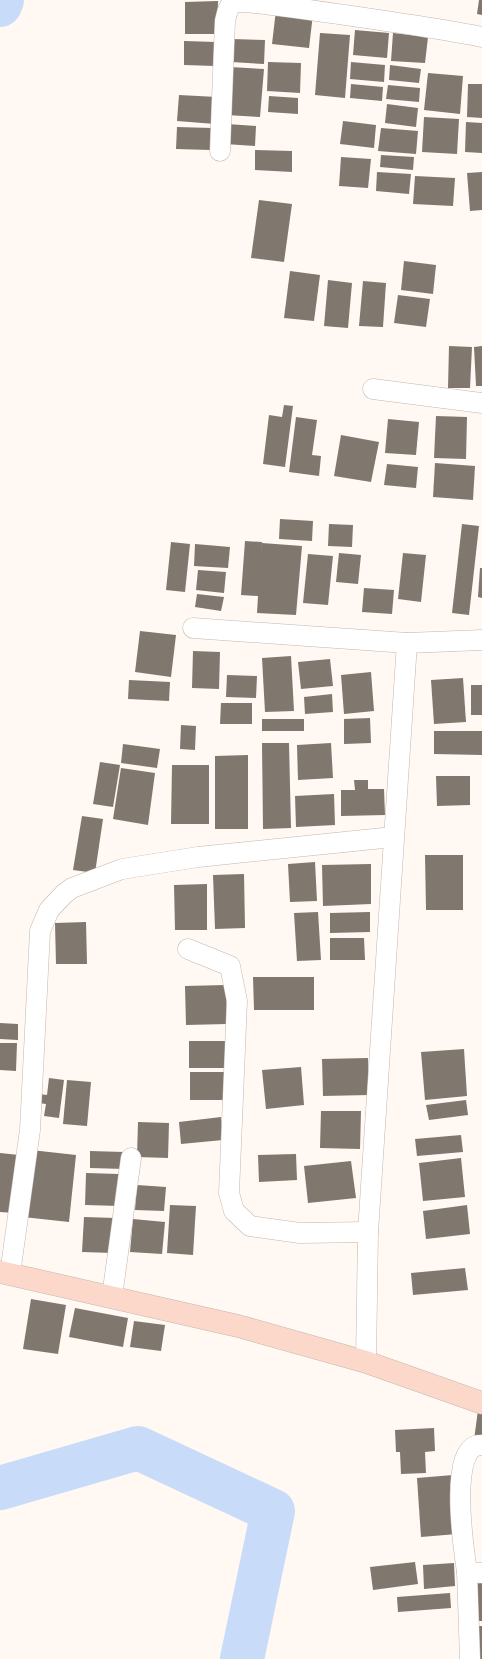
<svg xmlns="http://www.w3.org/2000/svg" width="482" height="1659" font-family="'Archivo Narrow',sans-serif">
	<rect width="100%" height="100%" fill="#fff8f3"/>
	<g fill="none" stroke-linecap="round" stroke-linejoin="round">
		<g stroke="#c8dcfa" stroke-width="44">
			<polyline points="0,5 2,0"/>
			<polyline points="0,1488 138,1448 273,1511 242,1659"/>
		</g>
	</g>
	<g fill="#80776f">
		<polygon points="479,0 482,0 482,15 477,14"/>
		<polygon points="218,1 217,34 185,34 185,2"/>
		<polygon points="276,10 313,14 309,48 272,44"/>
		<polygon points="355,30 389,33 387,58 353,55"/>
		<polygon points="320,33 350,35 345,98 315,95"/>
		<polygon points="393,33 428,37 425,63 391,61"/>
		<polygon points="232,39 265,40 264,64 231,62"/>
		<polygon points="184,41 216,42 215,66 184,65"/>
		<polygon points="268,62 301,63 300,93 267,91"/>
		<polygon points="351,62 385,65 384,82 350,79"/>
		<polygon points="390,65 421,69 419,83 389,80"/>
		<polygon points="230,67 264,69 260,117 226,115"/>
		<polygon points="428,73 463,76 460,114 424,110"/>
		<polygon points="351,84 383,87 382,101 350,98"/>
		<polygon points="468,84 482,84 482,118 467,117"/>
		<polygon points="388,85 420,88 419,102 386,99"/>
		<polygon points="179,95 217,97 215,124 177,121"/>
		<polygon points="269,96 298,98 298,114 268,112"/>
		<polygon points="387,104 418,108 416,127 385,123"/>
		<polygon points="424,117 459,119 457,154 422,152"/>
		<polygon points="343,121 376,125 374,148 340,144"/>
		<polygon points="466,122 482,123 482,153 465,152"/>
		<polygon points="227,124 256,126 255,146 225,144"/>
		<polygon points="177,127 212,128 211,150 176,149"/>
		<polygon points="381,128 418,131 416,154 378,151"/>
		<polygon points="255,150 292,151 292,172 255,170"/>
		<polygon points="381,155 414,157 413,170 380,167"/>
		<polygon points="341,157 371,159 368,188 339,186"/>
		<polygon points="377,172 411,174 409,194 376,191"/>
		<polygon points="482,172 482,210 470,211 467,173"/>
		<polygon points="415,176 455,178 453,206 413,204"/>
		<polygon points="259,200 292,204 284,262 251,258"/>
		<polygon points="404,261 436,265 433,294 401,290"/>
		<polygon points="290,271 320,275 314,321 284,318"/>
		<polygon points="328,280 352,283 348,328 324,326"/>
		<polygon points="363,281 386,283 383,327 359,326"/>
		<polygon points="398,295 430,299 426,327 394,323"/>
		<polygon points="449,346 472,347 470,388 448,388"/>
		<polygon points="482,346 482,386 476,386 474,347"/>
		<polygon points="284,405 293,406 285,467 263,464 269,415 282,417"/>
		<polygon points="436,416 467,417 466,459 434,458"/>
		<polygon points="296,417 317,420 312,455 321,456 319,476 289,472"/>
		<polygon points="388,419 419,422 416,455 385,453"/>
		<polygon points="341,435 379,442 371,482 334,476"/>
		<polygon points="435,463 475,466 473,500 433,497"/>
		<polygon points="387,464 418,467 416,488 384,485"/>
		<polygon points="280,519 313,521 312,541 279,539"/>
		<polygon points="329,524 353,525 352,547 328,546"/>
		<polygon points="462,524 479,526 469,615 452,613"/>
		<polygon points="245,541 262,542 261,553 262,543 302,546 296,615 257,613 258,596 241,595"/>
		<polygon points="171,542 190,544 185,592 166,590"/>
		<polygon points="195,544 230,547 228,568 194,566"/>
		<polygon points="339,553 361,555 358,584 336,582"/>
		<polygon points="403,553 426,555 421,602 398,599"/>
		<polygon points="308,554 333,556 328,605 303,603"/>
		<polygon points="480,568 482,568 482,598 478,597"/>
		<polygon points="198,570 226,572 224,593 196,590"/>
		<polygon points="364,588 394,590 392,614 362,612"/>
		<polygon points="197,594 224,597 221,611 195,607"/>
		<polygon points="140,631 176,635 171,677 135,672"/>
		<polygon points="193,651 220,652 219,689 192,688"/>
		<polygon points="291,656 294,711 265,712 262,658"/>
		<polygon points="330,659 333,686 301,689 298,662"/>
		<polygon points="371,672 374,711 344,714 341,675"/>
		<polygon points="227,675 257,676 256,698 226,697"/>
		<polygon points="463,678 466,722 434,724 431,680"/>
		<polygon points="129,680 170,682 169,701 128,699"/>
		<rect x="471" y="685" width="11" height="30"/>
		<polygon points="332,694 333,712 305,714 304,697"/>
		<polygon points="221,703 252,703 252,724 220,724"/>
		<polygon points="370,718 371,743 344,744 344,719"/>
		<rect x="262" y="719" width="42" height="12"/>
		<polygon points="181,725 196,726 195,750 180,749"/>
		<polygon points="434,731 482,731 482,755 434,754"/>
		<polygon points="262,743 289,743 291,828 263,829"/>
		<polygon points="331,743 333,778 298,780 297,745"/>
		<polygon points="123,744 160,749 157,768 121,763"/>
		<polygon points="248,755 248,829 215,829 215,756"/>
		<polygon points="100,762 120,765 113,807 93,804"/>
		<polygon points="172,765 209,765 209,824 171,824"/>
		<polygon points="121,768 155,773 148,825 113,819"/>
		<polygon points="436,776 470,776 470,805 437,806"/>
		<polygon points="354,780 368,780 368,789 384,789 385,815 341,816 341,790 355,790"/>
		<polygon points="334,794 335,825 296,827 295,796"/>
		<polygon points="82,816 103,819 95,873 73,870"/>
		<polygon points="425,855 463,855 463,910 426,910"/>
		<polygon points="315,862 317,901 290,902 288,864"/>
		<polygon points="371,864 371,904 323,906 322,865"/>
		<polygon points="244,874 245,928 215,929 213,875"/>
		<polygon points="207,884 207,930 175,930 174,885"/>
		<polygon points="318,912 321,960 297,961 294,913"/>
		<polygon points="370,912 370,932 330,933 330,913"/>
		<polygon points="86,922 87,964 56,964 55,923"/>
		<polygon points="330,938 364,938 365,960 330,960"/>
		<polygon points="253,977 314,977 314,1010 254,1010"/>
		<polygon points="226,985 227,1024 186,1025 185,986"/>
		<polygon points="0,1023 18,1024 18,1040 0,1039"/>
		<rect x="189" y="1041" width="37" height="27"/>
		<polygon points="0,1043 17,1043 16,1071 0,1070"/>
		<polygon points="464,1049 467,1096 425,1100 421,1052"/>
		<polygon points="368,1058 369,1095 323,1096 322,1059"/>
		<polygon points="301,1067 304,1105 266,1109 262,1070"/>
		<rect x="190" y="1072" width="39" height="28"/>
		<polygon points="49,1078 64,1080 59,1118 44,1116 46,1104 38,1103 39,1094 47,1095"/>
		<polygon points="67,1080 91,1082 87,1126 63,1124"/>
		<polygon points="466,1100 468,1115 429,1120 426,1105"/>
		<polygon points="321,1111 361,1111 360,1149 320,1148"/>
		<polygon points="221,1117 223,1140 181,1144 179,1122"/>
		<polygon points="138,1122 169,1123 168,1158 137,1157"/>
		<polygon points="461,1135 463,1152 417,1156 415,1139"/>
		<polygon points="31,1150 76,1155 69,1222 23,1217"/>
		<polygon points="90,1151 124,1152 124,1169 90,1168"/>
		<polygon points="0,1153 19,1155 14,1213 0,1212"/>
		<polygon points="296,1154 297,1180 259,1182 258,1155"/>
		<polygon points="461,1158 465,1197 423,1201 419,1163"/>
		<polygon points="351,1161 356,1198 308,1203 304,1166"/>
		<polygon points="86,1173 119,1174 119,1206 85,1205"/>
		<polygon points="137,1185 166,1187 164,1211 135,1210"/>
		<polygon points="170,1205 196,1206 193,1255 167,1253"/>
		<polygon points="467,1205 470,1234 426,1239 423,1211"/>
		<polygon points="84,1217 115,1218 113,1253 82,1252"/>
		<polygon points="133,1219 165,1222 162,1254 130,1252"/>
		<polygon points="465,1268 468,1290 413,1295 411,1273"/>
		<polygon points="31,1299 66,1305 58,1354 23,1349"/>
		<polygon points="75,1308 128,1318 123,1347 69,1337"/>
		<polygon points="134,1321 165,1325 161,1351 130,1347"/>
		<polygon points="478,1410 482,1410 482,1441 474,1440"/>
		<polygon points="434,1428 435,1451 425,1452 426,1473 401,1474 400,1452 396,1452 395,1430"/>
		<polygon points="453,1475 457,1534 421,1537 417,1478"/>
		<polygon points="415,1562 418,1584 373,1590 370,1567"/>
		<polygon points="454,1563 455,1586 424,1589 423,1565"/>
		<polygon points="477,1583 482,1583 482,1621 478,1621"/>
		<polygon points="450,1593 451,1608 398,1612 397,1597"/>
		<rect x="479" y="1626" width="3" height="33"/>
	</g>
	<g fill="none" stroke-linecap="round" stroke-linejoin="round">
		<defs>
			<g id="street">
				<path d="M220,151L225,21C227,14 227,7 234,2C252,0 450,30 482,37"/>
				<polyline points="373,389 482,403"/>
				<polyline points="193,628 407,643"/>
				<polyline points="188,949 230,966 237,1001 229,1193 234,1211 250,1226 300,1233 368,1232"/>
				<polyline points="10,1274 30,1130 40,931 49,910 64,894 72,888 122,869 198,857 393,837"/>
				<polyline points="112,1297 131,1158"/>
				<polyline points="366,1362 368,1232 407,643 482,640"/>
				<path d="M467,1572C464,1551 447,1442 482,1445"/>
				<polyline points="470,1659 467,1572 482,1573"/>
			</g>
			<polyline id="secondary" points="0,1272 238,1326 366,1362 482,1403"/>
		</defs>
		<use href="#street" stroke="#c1b7ae" stroke-width="21"/>
		<use href="#secondary" stroke="#c1b7ae" stroke-width="23"/>
		<use href="#street" stroke="#fff" stroke-width="20"/>
		<use href="#secondary" stroke="#fcd8ca" stroke-width="22"/>
	</g>
</svg>
